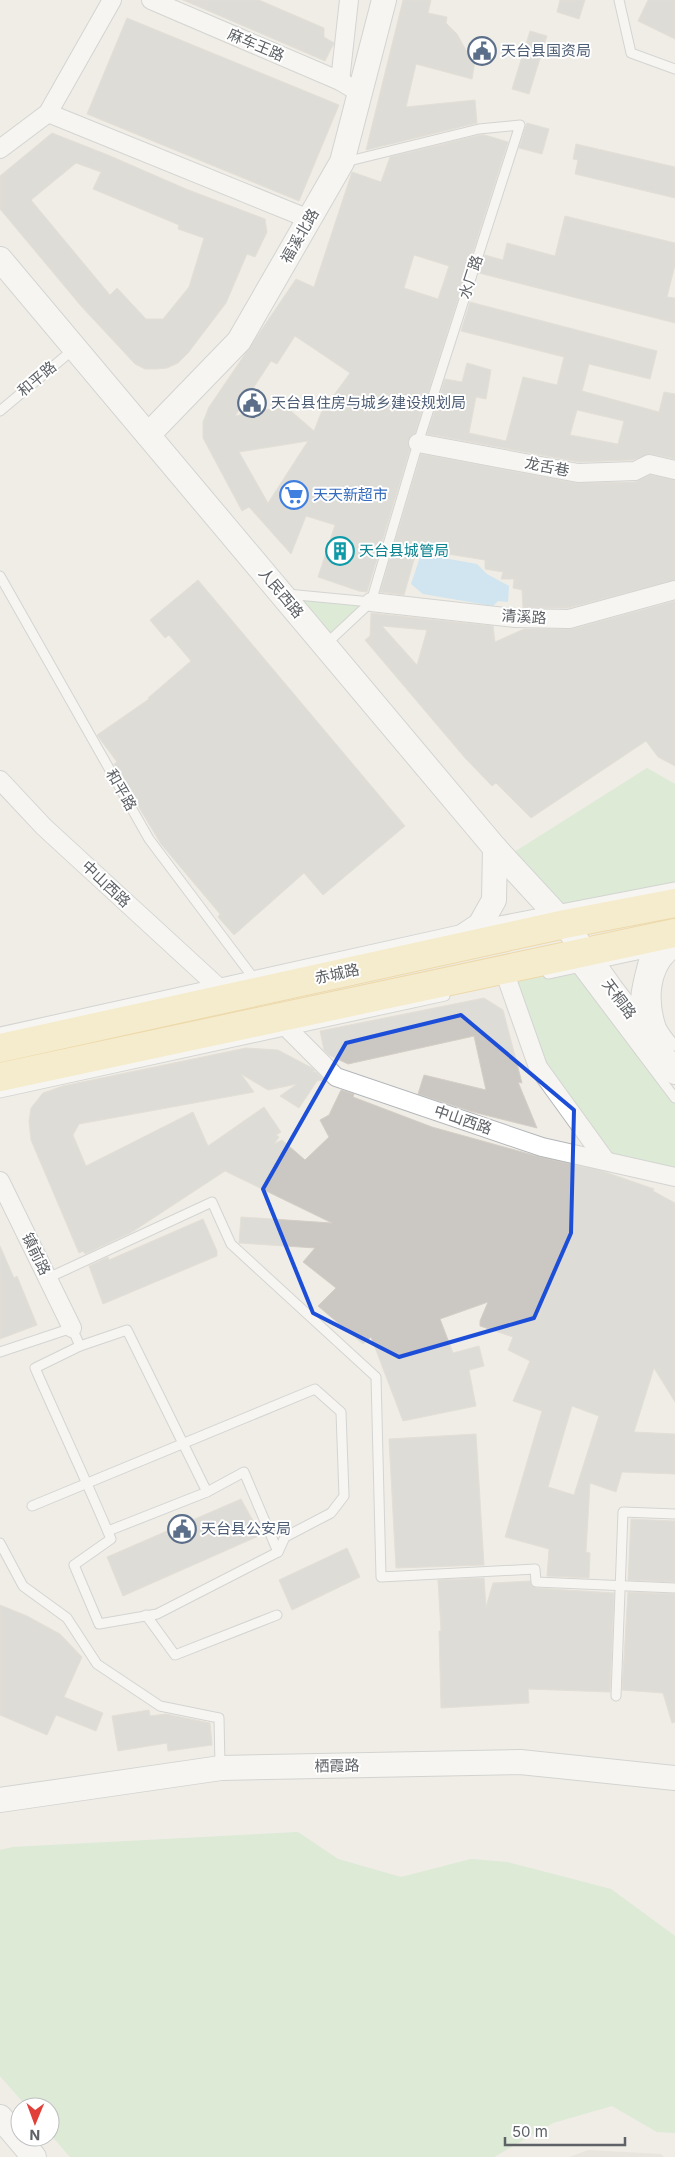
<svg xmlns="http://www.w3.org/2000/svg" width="675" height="2157" font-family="Inter,'Noto Sans SC',sans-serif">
	<rect width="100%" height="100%" fill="#efede6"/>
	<polygon fill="#dfdcd4" points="588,2150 661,2154 664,2157 569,2157"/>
	<g fill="#c5e6c4">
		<polygon points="281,594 371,602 324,645"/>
		<polygon points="647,768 675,784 675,887 553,910 505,858"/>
		<polygon points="577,968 675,1098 675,1177 606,1161 538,1067 508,982"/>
		<polygon points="298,1832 338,1859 401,1877 471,1859 507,1862 611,1889 675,1936 675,2133 657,2132 612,2106 553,2123 494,2157 70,2157 50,2134 50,2107 27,2107 0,2076 0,1850 13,1847"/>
	</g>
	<polygon fill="#aadbfc" points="421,554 477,564 487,574 509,586 508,602 498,601 493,606 423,594 411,584"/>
	<g fill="#cbc8c3" stroke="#d4cec5" fill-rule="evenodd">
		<polygon points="183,0 259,0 324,28 324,37 334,43 325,61"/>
		<polygon points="403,0 431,0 428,13 447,17 446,23 457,34 468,54 476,55 472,79 416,64 406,107 475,100 477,123 366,150"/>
		<polygon points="560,0 585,0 579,19 557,12"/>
		<polygon points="648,0 675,0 675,39 638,21"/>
		<polygon points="127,18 339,105 299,201 87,114"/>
		<polygon points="530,31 547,36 529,94 512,89"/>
		<polygon points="527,123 549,129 542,154 519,148"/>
		<path d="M52,133L108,155L186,189L265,219L267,232L255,257L247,254L226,303L188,353L178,363L167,368L157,369H145L135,364L81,306L0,209V176ZM76,163L101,172L93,189L179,225L178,229L204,238L189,287L163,319H146L117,288L110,295L31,200Z"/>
		<path d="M480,135H485L508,142L415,433L408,441L410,449L367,592L359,591L318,577L335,525L306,516L291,554L249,507L242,511L203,438V422L209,407L296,279L314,287L352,172L381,182L390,157ZM414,255L449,266L438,299L404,288ZM295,336L350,373L321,413L314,431L291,411L279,407L235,416L271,361L277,364ZM308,441L268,503L239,452Z"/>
		<polygon points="576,144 675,167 675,198 575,174 578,160 573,159"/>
		<polygon points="565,216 675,243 675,265 667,297 675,298 675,323 479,273 485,255 503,260 507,243 555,256"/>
		<path d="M470,302L657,351L650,379L589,364L582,391L659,412L664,392L675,394V459L651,454L632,460L579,462L427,434L445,379L462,382L467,363L491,370L486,399L476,397L469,433L506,441L523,377L557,385L564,357L461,331ZM577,410L624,421L618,444L570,435Z"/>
		<polygon points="421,454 576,483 635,482 650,475 675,480 675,580 568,608 523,608 522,590 513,588 514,579 501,579 503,572 485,569 485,560 417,549 404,595 380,592"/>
		<polygon points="198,580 405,826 323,895 304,873 234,935 218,917 220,914 161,844 131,794 133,793 114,764 117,762 97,735 149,699 148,698 191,661 169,635 165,638 150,620"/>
		<path d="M675,601V766L658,757L646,741L531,818L496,783L492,786L465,758L365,640L370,636L371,613L493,626L495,642L524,629H572ZM382,626L427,630L417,665Z"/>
		<polygon points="484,998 503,1010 522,1083 518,1082 537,1128 473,1112 418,1094 424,1075 486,1090 474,1036 348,1064 329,1055 324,1050 320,1031"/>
		<path d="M246,1048L278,1050L312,1068L315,1071L312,1072H316L324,1080L317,1081L299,1108L280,1096L297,1084L268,1090L241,1074L254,1092L79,1124L73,1135L86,1166L193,1112L208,1146L264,1107L281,1132L276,1135L279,1137L274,1144L282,1140L305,1160L329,1137L320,1120L329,1115L341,1090L354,1094L353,1097L432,1127L540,1157L602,1171L654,1189L653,1191L675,1203V1402L654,1368L634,1432L675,1434V1474L622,1472L616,1492L590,1483L586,1552L590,1553L589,1578L547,1576L549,1549L505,1537L542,1411L513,1401L530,1361L508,1350L513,1337L480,1326V1321L488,1302L440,1319L453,1353L479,1346L484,1366L469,1370L476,1406L403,1421L371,1337L363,1344L318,1306L336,1288L303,1262L315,1248L239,1243L241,1217L332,1223L225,1171L132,1232L85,1254L83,1251L79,1253L31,1140L29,1121L31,1108L43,1093L63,1086ZM572,1406L599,1416L574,1495L548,1487Z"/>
		<polygon points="203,1219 217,1251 217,1256 103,1304 89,1266 108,1257 109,1260"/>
		<polygon points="0,1246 14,1278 17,1276 37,1325 0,1339"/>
		<polygon points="476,1434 484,1565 396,1568 389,1439"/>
		<polygon points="241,1499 261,1535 123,1596 107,1557"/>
		<polygon points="631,1519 675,1521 675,1582 628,1580"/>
		<polygon points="347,1548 360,1577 292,1610 279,1580"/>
		<polygon points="484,1578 486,1607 493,1583 530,1581 531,1586 536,1588 614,1593 610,1692 528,1689 529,1703 441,1708 439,1631 441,1631 438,1580"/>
		<polygon points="628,1592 675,1594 675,1722 672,1723 663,1693 622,1690"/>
		<polygon points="0,1605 27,1616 60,1634 82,1657 64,1697 103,1713 96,1731 56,1715 47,1735 0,1715"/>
		<polygon points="149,1710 150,1716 166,1714 210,1723 212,1745 168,1751 167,1743 118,1751 112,1716"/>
	</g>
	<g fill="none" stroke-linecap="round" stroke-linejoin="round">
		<defs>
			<g id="lane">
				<polyline points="619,0 631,53 675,69"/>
				<polyline points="0,411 75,348"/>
				<polyline points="0,576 149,839 255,980"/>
				<polyline points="287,594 371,602"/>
				<polyline points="326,644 371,602 418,443 520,125 479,129 345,162"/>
				<polyline points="484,924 675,887"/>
				<path d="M675,953C653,970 653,1002 661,1026C664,1033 671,1040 675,1046"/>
				<polyline points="577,968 675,1098"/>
				<polyline points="548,974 641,954"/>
				<polyline points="0,1032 459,930"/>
				<polyline points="0,1093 445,996"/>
				<polyline points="48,1278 212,1202 231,1244 376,1377 381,1577 535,1569 536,1582 675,1588"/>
				<polyline points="80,1346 127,1330 207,1492 108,1531"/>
				<path d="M0,1352L72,1328L80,1346L35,1368C60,1425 87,1482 111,1539L74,1565L99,1624L157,1614L278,1552L285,1537L331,1513L344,1496L341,1412L315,1389L32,1506"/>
				<polyline points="207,1492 244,1472 278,1552"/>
				<polyline points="0,1543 23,1586 67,1618 97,1664 160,1706 219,1718 220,1766"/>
				<polyline points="146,1615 175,1655 277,1615"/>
				<polyline points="616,1696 623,1512 675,1514"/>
			</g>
			<g id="street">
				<polyline points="151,0 340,81 360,93"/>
				<polyline points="340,81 349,0"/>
				<polyline points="48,113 309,219"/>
				<polyline points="0,149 48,113 112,0"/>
				<polyline points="418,443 578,473 635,471 649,464 675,470"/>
				<polyline points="371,602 515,618 569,619 675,590"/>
				<polyline points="0,780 44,827 216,985"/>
				<polyline points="508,982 538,1067 606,1161"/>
				<polyline points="276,1017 336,1077 542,1147 675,1177"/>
				<polyline points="0,1181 72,1328"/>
			</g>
			<g id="secondary">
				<polyline points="0,259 495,848 565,924 611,989 675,1072"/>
				<polyline points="148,435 239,341 342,162 384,0"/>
				<polyline points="447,947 480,925 494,900 495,848"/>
				<path d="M648,1033C637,1003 646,981 654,951L675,937"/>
				<polyline points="0,1800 221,1768 520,1762 675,1778"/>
				<polyline points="0,2117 34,2157"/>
			</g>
			<g id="primary">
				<polyline points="0,1048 565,924 675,903"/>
				<polyline points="0,1077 675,933"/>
			</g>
		</defs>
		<use href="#lane" stroke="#b3b6ba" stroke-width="11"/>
		<use href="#street" stroke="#b3b6ba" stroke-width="20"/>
		<use href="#secondary" stroke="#b2b6ba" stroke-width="26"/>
		<use href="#primary" stroke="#ecc062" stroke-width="30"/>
		<use href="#lane" stroke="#fff" stroke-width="9"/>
		<use href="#street" stroke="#fff" stroke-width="18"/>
		<use href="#secondary" stroke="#fff" stroke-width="24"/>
		<use href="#primary" stroke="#fcecaf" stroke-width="28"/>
	</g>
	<path d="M0 0H675V2157H0ZM461,1015L574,1110L571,1233L534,1318L399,1357L313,1313L263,1189L346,1043Z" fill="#efede6" fill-opacity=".55" fill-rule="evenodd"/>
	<path fill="none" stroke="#1d4ed8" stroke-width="4" stroke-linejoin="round" d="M461,1015L574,1110L571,1233L534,1318L399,1357L313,1313L263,1189L346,1043Z"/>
	<defs>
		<symbol id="civic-ring" viewBox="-11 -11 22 22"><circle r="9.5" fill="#fff" stroke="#5c6f8a" stroke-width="1.5"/><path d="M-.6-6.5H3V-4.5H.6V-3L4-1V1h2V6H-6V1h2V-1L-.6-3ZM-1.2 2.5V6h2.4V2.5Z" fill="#5c6f8a"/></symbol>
		<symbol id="supermarket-ring" viewBox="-11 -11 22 22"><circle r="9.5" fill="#fff" stroke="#3f7fe0" stroke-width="1.5"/><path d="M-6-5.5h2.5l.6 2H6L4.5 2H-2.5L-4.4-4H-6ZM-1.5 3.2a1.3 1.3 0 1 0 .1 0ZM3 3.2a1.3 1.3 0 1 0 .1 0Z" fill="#3f7fe0"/></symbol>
		<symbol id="building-ring" viewBox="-11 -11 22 22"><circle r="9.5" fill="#fff" stroke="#0f9aa8" stroke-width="1.5"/><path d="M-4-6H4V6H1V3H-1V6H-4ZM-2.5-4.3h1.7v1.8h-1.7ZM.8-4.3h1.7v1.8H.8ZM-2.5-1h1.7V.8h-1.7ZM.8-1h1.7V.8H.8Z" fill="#0f9aa8"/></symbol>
	</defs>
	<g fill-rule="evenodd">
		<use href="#civic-ring" x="466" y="35" width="32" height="32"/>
		<use href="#civic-ring" x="236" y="387" width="32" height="32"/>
		<use href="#supermarket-ring" x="278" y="479" width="32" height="32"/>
		<use href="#building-ring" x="324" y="535" width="32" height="32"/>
		<use href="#civic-ring" x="166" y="1513" width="32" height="32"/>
	</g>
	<g text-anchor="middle" stroke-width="4" stroke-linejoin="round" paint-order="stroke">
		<g font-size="15" fill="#5e6266" stroke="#fff">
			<text transform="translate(256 45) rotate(23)" y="5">麻车王路</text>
			<text transform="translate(300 236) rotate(-60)" y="5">福溪北路</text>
			<text transform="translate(471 277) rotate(-72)" y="5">水厂路</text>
			<text transform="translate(37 379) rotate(-40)" y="5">和平路</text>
			<text transform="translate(547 467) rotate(11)" y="5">龙舌巷</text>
			<text transform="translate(281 593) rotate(50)" y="5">人民西路</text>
			<text transform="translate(524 617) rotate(3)" y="5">清溪路</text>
			<text transform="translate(121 790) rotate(60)" y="5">和平路</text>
			<text transform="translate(106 884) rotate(43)" y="5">中山西路</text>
			<text transform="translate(337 974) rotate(-12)" y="5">赤城路</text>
			<text transform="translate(619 999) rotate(53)" y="5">天桐路</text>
			<text transform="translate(463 1120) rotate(19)" y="5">中山西路</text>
			<text transform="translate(36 1254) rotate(64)" y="5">镇前路</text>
			<text transform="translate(337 1766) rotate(-1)" y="5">栖霞路</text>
		</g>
		<g font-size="15" fill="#4e5e75" stroke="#fff" text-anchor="start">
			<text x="501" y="56">天台县国资局</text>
			<text x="271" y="408">天台县住房与城乡建设规划局</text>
			<text x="201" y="1534">天台县公安局</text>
		</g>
		<g font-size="15" fill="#366cbe" stroke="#fff" text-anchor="start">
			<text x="313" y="500">天天新超市</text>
		</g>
		<g font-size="15" fill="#0d838f" stroke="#fff" text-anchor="start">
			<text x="359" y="556">天台县城管局</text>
		</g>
	</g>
	<g transform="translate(35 2122) rotate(181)"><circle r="24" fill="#ffffff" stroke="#bfc0c2"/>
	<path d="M0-4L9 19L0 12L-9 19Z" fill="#e33f39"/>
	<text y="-8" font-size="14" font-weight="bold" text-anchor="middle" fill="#5e6266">N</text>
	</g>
	<path d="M505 2137v8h120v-8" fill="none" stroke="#5e6266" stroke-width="2.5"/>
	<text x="512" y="2137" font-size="15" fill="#5e6266" stroke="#ffffff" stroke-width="4" paint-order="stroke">50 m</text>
</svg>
